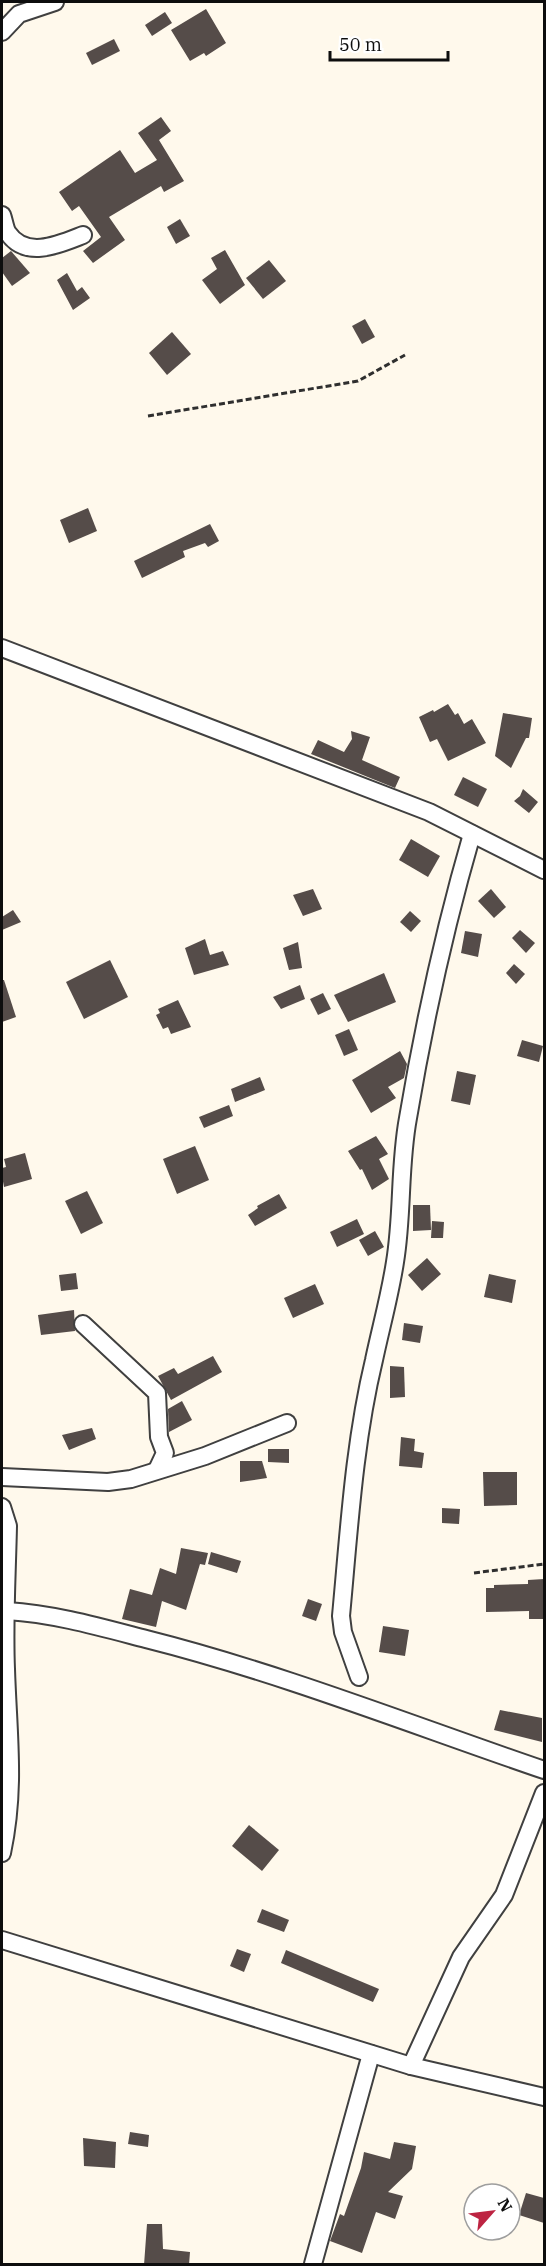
<svg xmlns="http://www.w3.org/2000/svg" width="546" height="2266" font-family="'IBM Plex Serif',serif">
	<rect width="100%" height="100%" fill="#fff9ec"/>
	<g fill="#554c49">
		<polygon points="206,9 226,43 206,56 204,53 190,61 171,30"/>
		<polygon points="165,12 172,23 152,36 145,25"/>
		<polygon points="114,39 120,51 92,65 86,53"/>
		<polygon points="161,117 171,131 159,140 184,181 164,192 161,186 109,217 125,240 93,263 83,251 101,237 79,206 72,211 59,192 120,150 135,173 157,160 138,133"/>
		<polygon points="180,219 190,236 176,244 167,227"/>
		<polygon points="225,250 245,285 220,304 202,280 217,269 211,258"/>
		<polygon points="11,251 30,273 12,286 2,272 2,258"/>
		<polygon points="269,260 286,281 263,299 246,278"/>
		<polygon points="67,273 77,291 82,287 90,298 73,310 57,280"/>
		<polygon points="365,319 375,337 362,344 352,326"/>
		<polygon points="172,332 191,354 167,375 149,353"/>
		<polygon points="88,508 97,531 69,543 60,520"/>
		<polygon points="210,524 219,541 208,547 205,543 183,551 185,557 142,578 134,561"/>
		<polygon points="448,704 455,715 458,713 464,724 472,719 486,743 448,761 437,739 430,742 419,717 433,710 434,712"/>
		<polygon points="503,713 532,718 529,738 526,738 511,768 495,756"/>
		<polygon points="351,731 370,737 362,760 400,777 395,788 311,754 318,740 344,752 352,739"/>
		<polygon points="463,777 487,789 478,807 454,795"/>
		<polygon points="523,789 538,802 529,813 514,801 520,796"/>
		<polygon points="411,839 440,856 428,877 399,860"/>
		<polygon points="313,889 322,909 303,916 293,895"/>
		<polygon points="491,889 506,907 494,918 478,901"/>
		<polygon points="13,910 21,922 2,930 2,917"/>
		<polygon points="410,911 421,921 411,932 400,922"/>
		<polygon points="520,930 535,943 526,953 512,938"/>
		<polygon points="465,931 482,934 478,957 461,953"/>
		<polygon points="205,939 210,955 223,951 229,965 194,975 185,948"/>
		<polygon points="298,942 302,968 289,970 283,948"/>
		<polygon points="110,960 128,997 84,1019 66,982"/>
		<polygon points="514,964 525,974 516,984 506,973"/>
		<polygon points="384,973 396,1002 348,1022 334,995"/>
		<polygon points="2,980 4,980 16,1017 2,1022"/>
		<polygon points="300,985 305,999 281,1009 273,997"/>
		<polygon points="323,993 331,1009 318,1015 310,999"/>
		<polygon points="178,1000 191,1027 171,1034 168,1027 163,1029 156,1015 160,1013 158,1009"/>
		<polygon points="349,1029 358,1050 344,1056 335,1035"/>
		<polygon points="522,1040 543,1046 539,1062 517,1056"/>
		<polygon points="400,1051 407,1064 404,1078 388,1087 396,1098 371,1113 352,1080"/>
		<polygon points="457,1071 476,1075 470,1105 451,1101"/>
		<polygon points="260,1077 265,1090 235,1102 231,1089"/>
		<polygon points="229,1105 233,1116 204,1128 199,1117"/>
		<polygon points="376,1136 388,1154 379,1159 389,1179 372,1190 362,1169 360,1170 348,1151"/>
		<polygon points="195,1146 209,1180 177,1194 163,1159"/>
		<polygon points="25,1153 32,1179 4,1187 2,1176 2,1168 6,1167 4,1159"/>
		<polygon points="87,1191 103,1223 81,1234 65,1201"/>
		<polygon points="279,1194 287,1208 255,1226 248,1215 258,1208 257,1206"/>
		<polygon points="413,1205 430,1205 431,1230 413,1231"/>
		<polygon points="357,1219 364,1234 337,1247 330,1232"/>
		<polygon points="432,1221 444,1222 443,1238 431,1238"/>
		<polygon points="375,1231 384,1247 368,1256 359,1240"/>
		<polygon points="427,1258 441,1274 422,1291 408,1275"/>
		<polygon points="76,1273 78,1289 61,1291 59,1275"/>
		<polygon points="489,1274 516,1280 512,1303 484,1297"/>
		<polygon points="315,1284 324,1304 293,1318 284,1298"/>
		<polygon points="74,1310 75,1331 41,1335 38,1315"/>
		<polygon points="404,1323 423,1326 420,1343 402,1340"/>
		<polygon points="213,1356 222,1372 171,1400 158,1376 174,1368 178,1374"/>
		<polygon points="390,1366 404,1367 405,1397 390,1398"/>
		<polygon points="182,1401 192,1420 169,1432 168,1409"/>
		<polygon points="92,1428 96,1439 69,1450 62,1435"/>
		<polygon points="401,1437 415,1439 414,1451 424,1453 422,1468 399,1466"/>
		<polygon points="268,1449 289,1449 289,1463 268,1462"/>
		<polygon points="240,1461 262,1461 267,1478 240,1482"/>
		<polygon points="483,1472 517,1472 517,1505 484,1506"/>
		<polygon points="442,1508 460,1509 459,1524 442,1523"/>
		<polygon points="181,1548 208,1553 205,1565 200,1564 186,1610 162,1601 156,1627 122,1619 130,1589 152,1595 160,1568 176,1574"/>
		<polygon points="211,1552 241,1561 237,1573 208,1564"/>
		<polygon points="544,1579 544,1619 529,1619 529,1611 486,1612 486,1588 494,1588 494,1585 528,1584 528,1580"/>
		<polygon points="308,1599 322,1604 316,1621 302,1616"/>
		<polygon points="383,1626 409,1630 405,1656 379,1652"/>
		<polygon points="500,1710 542,1718 542,1742 494,1730"/>
		<polygon points="249,1825 279,1850 262,1871 232,1846"/>
		<polygon points="262,1909 289,1920 284,1932 257,1922"/>
		<polygon points="237,1949 251,1954 244,1972 230,1966"/>
		<polygon points="286,1950 379,1989 373,2002 281,1963"/>
		<polygon points="130,2132 149,2135 148,2147 128,2144"/>
		<polygon points="83,2138 116,2142 115,2168 84,2166"/>
		<polygon points="394,2142 416,2146 412,2169 388,2192 403,2196 395,2219 376,2212 362,2253 330,2241 340,2214 344,2216 361,2168 364,2152 390,2159"/>
		<polygon points="526,2193 544,2198 544,2223 519,2215"/>
		<polygon points="147,2224 162,2224 163,2249 190,2252 189,2265 144,2265"/>
	</g>
	<g fill="none" stroke-linecap="round" stroke-linejoin="round">
		<defs>
			<g id="street">
				<polyline points="2,32 19,14 55,2"/>
				<path d="M2,215C4,220 5,229 8,233C26,260 60,244 83,235"/>
				<polyline points="2,648 429,812 544,870"/>
				<polyline points="83,1324 157,1393 159,1437 165,1453 157,1470"/>
				<polyline points="2,1477 108,1482 131,1479 205,1456 287,1423"/>
				<path d="M2,1507L8,1526C7,1573 4,1622 6,1669C8,1734 16,1787 2,1853"/>
				<path d="M7,1611C55,1614 100,1627 146,1639C281,1673 412,1725 544,1770"/>
				<path d="M359,1677L343,1632L341,1616C349,1531 354,1443 374,1360C381,1327 390,1295 395,1262C403,1214 399,1166 408,1118C424,1023 445,927 472,834"/>
				<polyline points="2,1940 411,2066 544,2097"/>
				<polyline points="411,2066 461,1957 504,1895 544,1793"/>
				<polyline points="313,2264 371,2054"/>
			</g>
		</defs>
		<use href="#street" stroke="#404040" stroke-width="20"/>
		<g stroke="#2f2f2f" stroke-width="3" stroke-dasharray="6 3" stroke-linecap="butt">
			<polyline points="148,416 358,381 405,355"/>
			<polyline points="474,1573 544,1564"/>
		</g>
		<use href="#street" stroke="#fff" stroke-width="16"/>
	</g>
	<rect width="546" height="2266" fill="none" stroke="#0d0d0d" stroke-width="6"/>
	<g transform="translate(492 2212) rotate(62)"><circle r="28" fill="#ffffff" stroke="#9e9e9e" stroke-width="1.5"/>
	<path d="M0-4.5L10 22L0 15L-10 22Z" fill="#bd2442"/>
	<text y="-9" font-size="16" font-weight="bold" text-anchor="middle" fill="#0d0d0d">N</text>
	</g>
	<path d="M330 51v9h118v-9" fill="none" stroke="#0d0d0d" stroke-width="3"/>
	<text x="339" y="51" font-size="18" fill="#0d0d0d" stroke="#ffffff" stroke-width="4.5" paint-order="stroke">50 m</text>
</svg>
